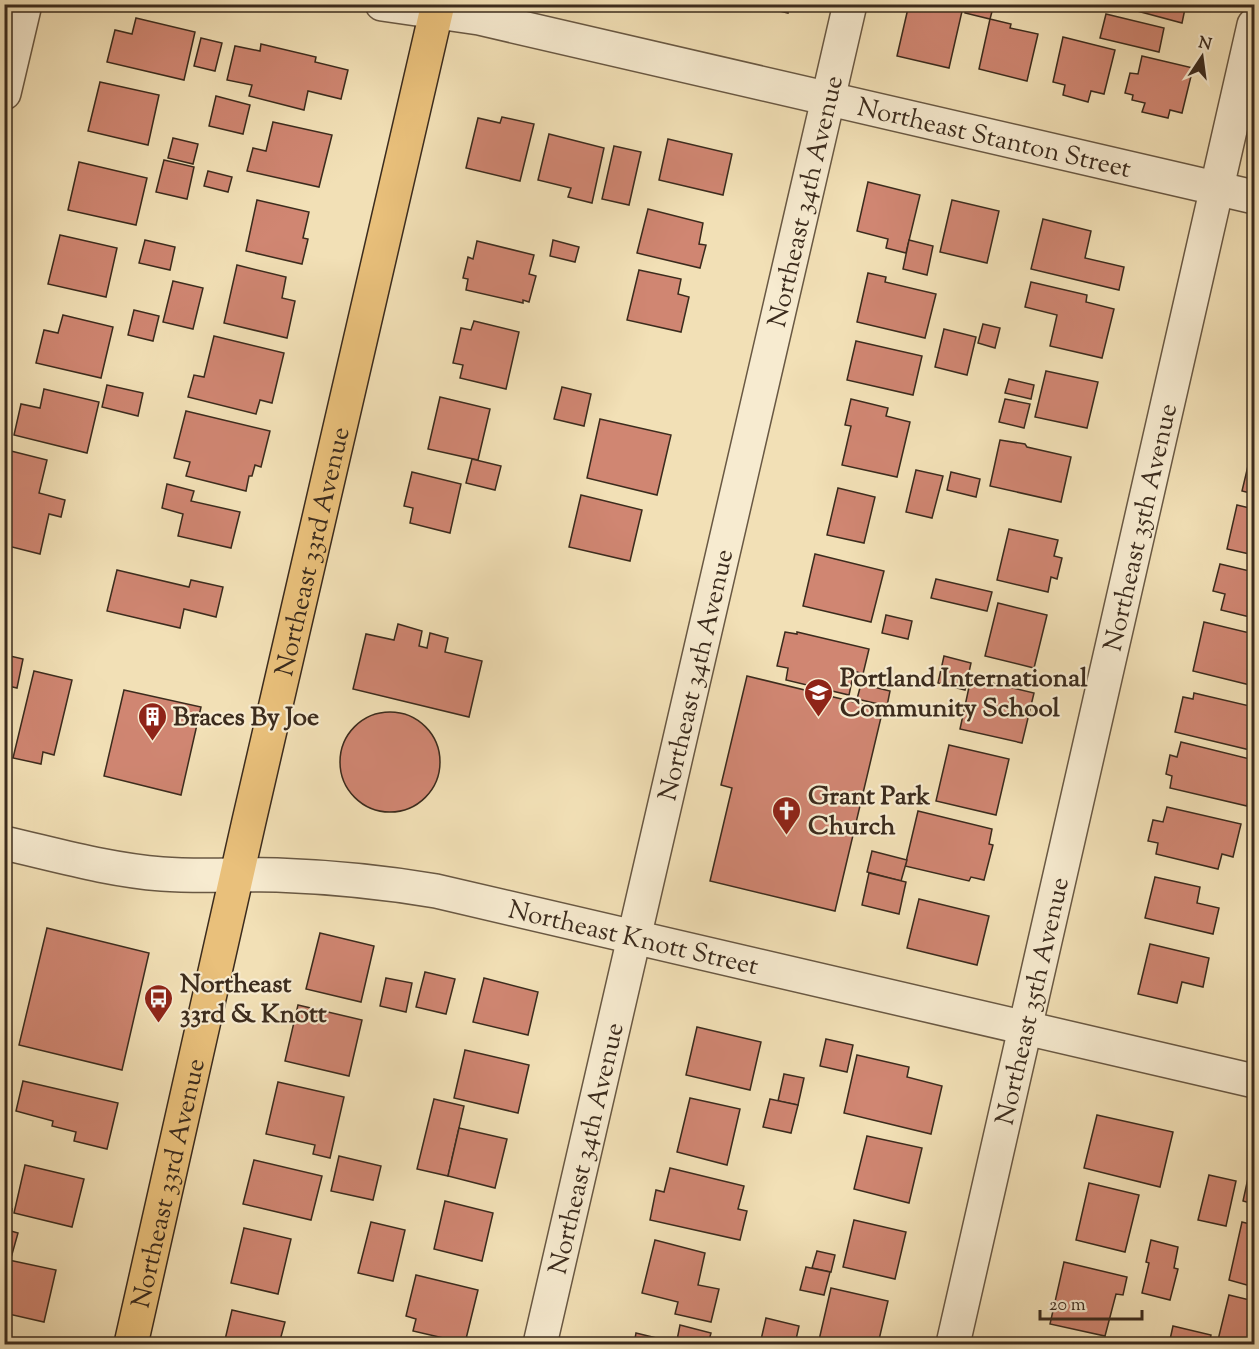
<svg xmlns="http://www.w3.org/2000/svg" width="1259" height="1349" font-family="'Sorts Mill Goudy',serif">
	<rect width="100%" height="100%" fill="#f2e0b6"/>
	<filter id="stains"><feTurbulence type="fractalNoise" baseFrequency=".00333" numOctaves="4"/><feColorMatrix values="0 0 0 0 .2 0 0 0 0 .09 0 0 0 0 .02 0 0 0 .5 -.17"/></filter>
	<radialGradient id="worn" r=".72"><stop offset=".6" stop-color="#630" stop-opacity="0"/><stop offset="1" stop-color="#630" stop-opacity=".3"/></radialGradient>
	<g fill="#d08672" stroke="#3b2b1d" stroke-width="1.5">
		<polygon points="750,4 790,4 788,13"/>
		<polygon points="909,4 938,11 940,4 963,7 949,68 897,56"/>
		<polygon points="967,4 994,4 990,19 965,13"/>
		<polygon points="1111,4 1186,4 1182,23"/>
		<polygon points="1106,14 1164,28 1159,52 1100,38"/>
		<polygon points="136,18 195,32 184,80 107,62 115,30 132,34"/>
		<polygon points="990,19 1011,24 1010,28 1038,34 1027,81 979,69"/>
		<polygon points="1063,37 1115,50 1104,94 1091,91 1088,102 1063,95 1065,85 1053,82"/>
		<polygon points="201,38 222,43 215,71 194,66"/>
		<polygon points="261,44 316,57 315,62 348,70 341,99 308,91 304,110 249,96 252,85 227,80 235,46 260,51"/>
		<polygon points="1142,56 1193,68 1182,113 1170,110 1168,118 1142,112 1145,103 1132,100 1133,95 1125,93 1130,73 1138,74"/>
		<polygon points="100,82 159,95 148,145 88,131"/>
		<polygon points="216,96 250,105 243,134 209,126"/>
		<polygon points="502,117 534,124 520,181 466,168 478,118 500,123"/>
		<polygon points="273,122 332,135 319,187 247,171 253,148 266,151"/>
		<polygon points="549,134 604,148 592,203 568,197 571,188 538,180"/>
		<polygon points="173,138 198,144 193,164 168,158"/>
		<polygon points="668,139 732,154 723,195 659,180"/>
		<polygon points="614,146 641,152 629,205 602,199"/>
		<polygon points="164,160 194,167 187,199 156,192"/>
		<polygon points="79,162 147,178 136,225 68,210"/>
		<polygon points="208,171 232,177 228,192 204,186"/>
		<polygon points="868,182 920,195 906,253 886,248 888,239 857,231"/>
		<polygon points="257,200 309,212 303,238 308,239 302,264 246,251"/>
		<polygon points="952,200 999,211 987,263 940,252"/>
		<polygon points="648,209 703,223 699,244 706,245 700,268 637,253"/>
		<polygon points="1043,219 1091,231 1085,258 1124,267 1119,290 1031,269"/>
		<polygon points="60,235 117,248 106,297 48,284"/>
		<polygon points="145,240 175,247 170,270 139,263"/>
		<polygon points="553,240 579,247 575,262 550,256"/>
		<polygon points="909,240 933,246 927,275 903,269"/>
		<polygon points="477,241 534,255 529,274 536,276 529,302 523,300 523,303 466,290 468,279 463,278 468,257 473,259"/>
		<polygon points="237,265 286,277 282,298 295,301 287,338 224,323"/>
		<polygon points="639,270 681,279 678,294 689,297 681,332 627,320"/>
		<polygon points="868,273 886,277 885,282 936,294 925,338 857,322"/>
		<polygon points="173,281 203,288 193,329 163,322"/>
		<polygon points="1031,282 1087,295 1086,302 1114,309 1102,358 1050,346 1057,315 1025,307"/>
		<polygon points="134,310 159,316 153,341 128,335"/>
		<polygon points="63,315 113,327 101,378 36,363 44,330 58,333"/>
		<polygon points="474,321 519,332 506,389 460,378 463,365 453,363 461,328 471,330"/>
		<polygon points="983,324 1000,328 995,348 978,343"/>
		<polygon points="944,329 976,337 967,375 935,367"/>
		<polygon points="214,336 284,353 272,403 260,400 256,414 188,397 194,375 204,377"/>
		<polygon points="856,341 922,356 913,395 847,380"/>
		<polygon points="1046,371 1098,382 1087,428 1035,417"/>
		<polygon points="1009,379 1034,385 1031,399 1005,393"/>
		<polygon points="107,385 143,393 138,416 102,407"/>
		<polygon points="562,387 591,394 584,426 554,419"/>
		<polygon points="44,389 99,402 87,453 14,435 21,404 40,408"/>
		<polygon points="440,397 490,409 478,460 428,449"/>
		<polygon points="851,399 888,408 886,416 910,422 897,477 842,465 851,426 845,425"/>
		<polygon points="1005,399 1030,404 1024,428 999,422"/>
		<polygon points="186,411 270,431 261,467 255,465 252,476 249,476 246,491 186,476 190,462 174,458"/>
		<polygon points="600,419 671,435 657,495 587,478"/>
		<polygon points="1000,440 1025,444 1027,447 1071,457 1061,502 990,486"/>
		<polygon points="1252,449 1254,449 1254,494 1242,491"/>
		<polygon points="11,451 47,460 39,493 65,500 61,517 49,514 40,554 4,545 4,502 8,492 4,491 4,479"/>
		<polygon points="472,459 501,466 495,490 466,483"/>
		<polygon points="916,470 943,476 932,518 906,512"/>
		<polygon points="412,472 461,484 450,533 410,523 413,508 404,506"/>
		<polygon points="951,472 980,479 976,497 947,490"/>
		<polygon points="167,484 194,491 191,501 240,512 231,548 178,536 183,514 162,508"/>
		<polygon points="838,488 875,497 864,543 827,535"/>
		<polygon points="581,495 642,510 630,561 569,547"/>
		<polygon points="1237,505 1254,509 1254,555 1227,549"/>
		<polygon points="1009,529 1058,540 1054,556 1062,558 1057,579 1051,577 1048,592 997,580"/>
		<polygon points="815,554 884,571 871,622 803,606"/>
		<polygon points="1220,564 1254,572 1254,618 1221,610 1225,594 1213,591"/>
		<polygon points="117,570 189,587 191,580 223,587 216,617 184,609 180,628 107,611"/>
		<polygon points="936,579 992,592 987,611 931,598"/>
		<polygon points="998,603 1047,615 1034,668 985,656"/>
		<polygon points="886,615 912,621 908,639 882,633"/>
		<polygon points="1204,622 1254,634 1254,686 1193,671"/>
		<polygon points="398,624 422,631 419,646 427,648 430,633 448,638 445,652 482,661 469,717 353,689 366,634 394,640"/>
		<polygon points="785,632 797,634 797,632 869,649 863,674 854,671 849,695 786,680 788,668 777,666"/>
		<polygon points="6,655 23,659 17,688 4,685"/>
		<polygon points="944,656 971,663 965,690 938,683"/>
		<polygon points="34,671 72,680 54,755 43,752 41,764 13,758"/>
		<polygon points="747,676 883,709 835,911 710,881 732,788 721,785"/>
		<polygon points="971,678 1034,693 1022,743 960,729"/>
		<polygon points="861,684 890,691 887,706 857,699"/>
		<polygon points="124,690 201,707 181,795 104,776"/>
		<polygon points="1194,693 1254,707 1254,751 1175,732 1183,697 1193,699"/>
		<circle cx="390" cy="762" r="50"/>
		<polygon points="1181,742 1254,760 1254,776 1247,806 1170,788 1172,776 1166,774 1170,755 1177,757"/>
		<polygon points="949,745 1009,759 996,815 936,801"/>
		<polygon points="1167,807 1241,824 1233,857 1222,854 1218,869 1156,854 1158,843 1148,841 1153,820 1163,822"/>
		<polygon points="1253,809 1254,809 1254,832 1248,831"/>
		<polygon points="918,811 992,829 989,844 993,845 984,880 971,877 969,881 905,866"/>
		<polygon points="872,851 907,860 901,881 867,872"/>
		<polygon points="869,873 906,882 899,914 862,905"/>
		<polygon points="1155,877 1200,887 1197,903 1219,908 1213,934 1145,918"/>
		<polygon points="919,899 989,916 977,965 907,948"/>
		<polygon points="47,928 149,953 122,1070 19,1045"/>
		<polygon points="320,933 374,946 361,1002 306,989"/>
		<polygon points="1150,944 1209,958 1203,987 1182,982 1177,1003 1138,994"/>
		<polygon points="425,972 455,979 446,1014 416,1007"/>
		<polygon points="386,978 412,983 406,1012 380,1006"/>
		<polygon points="484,978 538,992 528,1035 473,1022"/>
		<polygon points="298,1005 362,1020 349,1076 285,1061"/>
		<polygon points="697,1027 761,1042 750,1090 686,1075"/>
		<polygon points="826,1039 853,1045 847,1072 820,1066"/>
		<polygon points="465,1050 529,1065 518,1113 454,1098"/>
		<polygon points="857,1055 909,1067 907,1077 942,1086 931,1134 844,1113"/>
		<polygon points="784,1074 804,1078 798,1105 778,1101"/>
		<polygon points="23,1081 118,1103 107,1149 74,1141 76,1132 52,1126 53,1121 16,1111"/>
		<polygon points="278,1082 344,1097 330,1158 313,1154 315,1145 266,1134"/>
		<polygon points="690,1098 740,1109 727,1165 677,1152"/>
		<polygon points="434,1099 464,1106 448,1176 417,1169"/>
		<polygon points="770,1099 798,1105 791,1133 763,1127"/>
		<polygon points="1097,1115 1173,1132 1160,1187 1084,1168"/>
		<polygon points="459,1128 507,1139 495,1188 448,1176"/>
		<polygon points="867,1136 922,1148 909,1203 854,1189"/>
		<polygon points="1254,1151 1254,1204 1243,1201"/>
		<polygon points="339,1156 381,1166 373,1200 331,1191"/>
		<polygon points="254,1160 322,1176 311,1220 243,1204"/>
		<polygon points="25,1165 84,1179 72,1227 14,1213"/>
		<polygon points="670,1168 744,1186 738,1209 747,1211 740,1240 650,1220 656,1190 664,1192"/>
		<polygon points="1209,1175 1236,1181 1226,1226 1198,1220"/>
		<polygon points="1089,1183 1139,1195 1125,1252 1076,1240"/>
		<polygon points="445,1201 493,1213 482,1261 434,1249"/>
		<polygon points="4,1208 12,1209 8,1230 4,1229"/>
		<polygon points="854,1220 906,1232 895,1279 843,1267"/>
		<polygon points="371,1222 405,1230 393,1281 358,1273"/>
		<polygon points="1242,1222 1254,1225 1254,1287 1229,1280"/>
		<polygon points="244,1228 291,1239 278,1294 231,1283"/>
		<polygon points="4,1229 18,1233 11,1258 4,1257"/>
		<polygon points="655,1240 705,1253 698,1285 719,1289 711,1322 675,1314 678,1302 642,1293"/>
		<polygon points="1151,1240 1178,1247 1174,1268 1178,1269 1170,1300 1142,1293 1149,1263 1146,1262"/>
		<polygon points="817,1251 835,1255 831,1272 812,1268"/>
		<polygon points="4,1259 56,1270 44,1322 4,1313"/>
		<polygon points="1064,1262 1127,1277 1123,1295 1116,1294 1105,1336 1050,1324"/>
		<polygon points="806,1267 830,1272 824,1295 800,1290"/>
		<polygon points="416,1275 478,1290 465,1343 413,1331 416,1319 406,1316"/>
		<polygon points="831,1288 888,1301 878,1344 840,1344 819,1340"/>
		<polygon points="1229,1295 1254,1301 1254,1344 1217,1344"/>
		<polygon points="232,1310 285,1322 279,1344 224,1344"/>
		<polygon points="766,1318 799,1326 795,1344 760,1344"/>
		<polygon points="680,1325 711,1333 708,1344 694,1344 677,1340"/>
		<polygon points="1173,1326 1211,1335 1209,1344 1169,1344"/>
		<polygon points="636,1333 681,1344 634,1344"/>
		<polygon points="395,1338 423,1344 393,1344"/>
	</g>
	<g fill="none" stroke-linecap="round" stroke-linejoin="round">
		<defs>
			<g id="minor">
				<path id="s1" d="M382,4L479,18L1254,197"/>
				<polyline points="4,93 25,4"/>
				<path id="s2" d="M4,843C57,855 108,870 162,874C200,877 239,874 277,875C331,877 383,882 436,891L1254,1081"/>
				<path id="s3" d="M540,1344L850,4"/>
				<path id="s4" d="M953,1344L1254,25"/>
			</g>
			<g id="major">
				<path id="s5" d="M131,1344L249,821L438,4"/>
			</g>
		</defs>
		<use href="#minor" stroke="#695843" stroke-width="36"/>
		<use href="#major" stroke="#3b2b1d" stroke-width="36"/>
		<use href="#minor" stroke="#f7ebd0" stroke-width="33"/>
		<use href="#major" stroke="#e9c07b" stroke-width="33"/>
	</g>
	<defs>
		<symbol id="school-pin" viewBox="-11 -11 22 30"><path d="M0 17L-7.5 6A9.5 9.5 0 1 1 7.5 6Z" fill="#8f2418" stroke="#f7ebd0"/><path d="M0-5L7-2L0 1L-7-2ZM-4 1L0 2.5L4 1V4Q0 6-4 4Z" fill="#fff"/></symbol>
		<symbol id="building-pin" viewBox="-11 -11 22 30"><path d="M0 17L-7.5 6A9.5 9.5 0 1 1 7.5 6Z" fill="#8f2418" stroke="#f7ebd0"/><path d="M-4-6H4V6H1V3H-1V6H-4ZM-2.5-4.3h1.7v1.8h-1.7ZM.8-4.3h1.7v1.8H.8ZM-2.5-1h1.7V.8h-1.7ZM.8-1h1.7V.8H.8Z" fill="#fff"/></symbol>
		<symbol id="church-pin" viewBox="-11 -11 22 30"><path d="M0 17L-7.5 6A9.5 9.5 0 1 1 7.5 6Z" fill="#8f2418" stroke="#f7ebd0"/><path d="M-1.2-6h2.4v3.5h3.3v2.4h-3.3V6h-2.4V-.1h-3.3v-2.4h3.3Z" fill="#fff"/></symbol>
		<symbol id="bus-pin" viewBox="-11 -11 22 30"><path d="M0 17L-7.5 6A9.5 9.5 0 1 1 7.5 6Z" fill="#8f2418" stroke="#f7ebd0"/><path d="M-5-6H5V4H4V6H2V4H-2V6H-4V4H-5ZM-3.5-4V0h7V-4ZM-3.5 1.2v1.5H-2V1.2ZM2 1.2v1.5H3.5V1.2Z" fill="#fff"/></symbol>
	</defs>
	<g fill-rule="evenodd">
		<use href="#school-pin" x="802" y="676" width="33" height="45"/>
		<use href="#building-pin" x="136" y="700" width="33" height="45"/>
		<use href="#church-pin" x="770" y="794" width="33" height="45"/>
		<use href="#bus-pin" x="142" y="982" width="33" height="45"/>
	</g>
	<g text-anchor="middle" stroke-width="4.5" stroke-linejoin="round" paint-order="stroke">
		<g font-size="26" fill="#3b2b1d" stroke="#f7ebd0">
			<text dy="9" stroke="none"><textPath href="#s1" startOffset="627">Northeast Stanton Street</textPath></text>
			<text dy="9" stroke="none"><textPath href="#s3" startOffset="1173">Northeast 34th Avenue</textPath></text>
			<text dy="9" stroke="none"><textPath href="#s4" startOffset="838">Northeast 35th Avenue</textPath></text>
			<text dy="9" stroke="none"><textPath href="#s5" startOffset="813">Northeast 33rd Avenue</textPath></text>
			<text dy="9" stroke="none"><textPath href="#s3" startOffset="687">Northeast 34th Avenue</textPath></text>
			<text dy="9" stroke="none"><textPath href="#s2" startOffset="639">Northeast Knott Street</textPath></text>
			<text dy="9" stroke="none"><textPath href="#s4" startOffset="352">Northeast 35th Avenue</textPath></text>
			<text dy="9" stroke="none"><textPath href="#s3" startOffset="201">Northeast 34th Avenue</textPath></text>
			<text dy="9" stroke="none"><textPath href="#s5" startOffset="165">Northeast 33rd Avenue</textPath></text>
		</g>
		<g font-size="26" font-weight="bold" fill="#3b2b1d" stroke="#f7ebd0" text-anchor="start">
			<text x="840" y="686">Portland International<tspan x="840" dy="30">Community School</tspan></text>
			<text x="173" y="725">Braces By Joe</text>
			<text x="808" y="804">Grant Park<tspan x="808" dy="30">Church</tspan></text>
			<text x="180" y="992">Northeast<tspan x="180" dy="30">33rd &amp; Knott</tspan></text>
		</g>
	</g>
	<rect width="1259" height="1349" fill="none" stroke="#f2e0b6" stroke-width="24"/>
	<rect x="6" y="6" width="1247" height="1337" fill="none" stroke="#3b2b1d" stroke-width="3"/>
	<rect x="12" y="12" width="1235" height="1325" fill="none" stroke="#3b2b1d" stroke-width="1.5"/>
	<g transform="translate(1202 57) rotate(13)" stroke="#f7ebd0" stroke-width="4.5" paint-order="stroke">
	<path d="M0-4.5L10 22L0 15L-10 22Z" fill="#3b2b1d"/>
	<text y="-9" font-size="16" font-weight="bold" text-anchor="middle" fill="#3b2b1d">N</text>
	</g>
	<path d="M1040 1310v9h102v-9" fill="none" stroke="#3b2b1d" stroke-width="3"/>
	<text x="1049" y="1310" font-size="18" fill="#3b2b1d" stroke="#f7ebd0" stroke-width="4.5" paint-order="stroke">20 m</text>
	<rect width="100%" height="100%" filter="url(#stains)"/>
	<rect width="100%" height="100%" fill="url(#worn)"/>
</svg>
